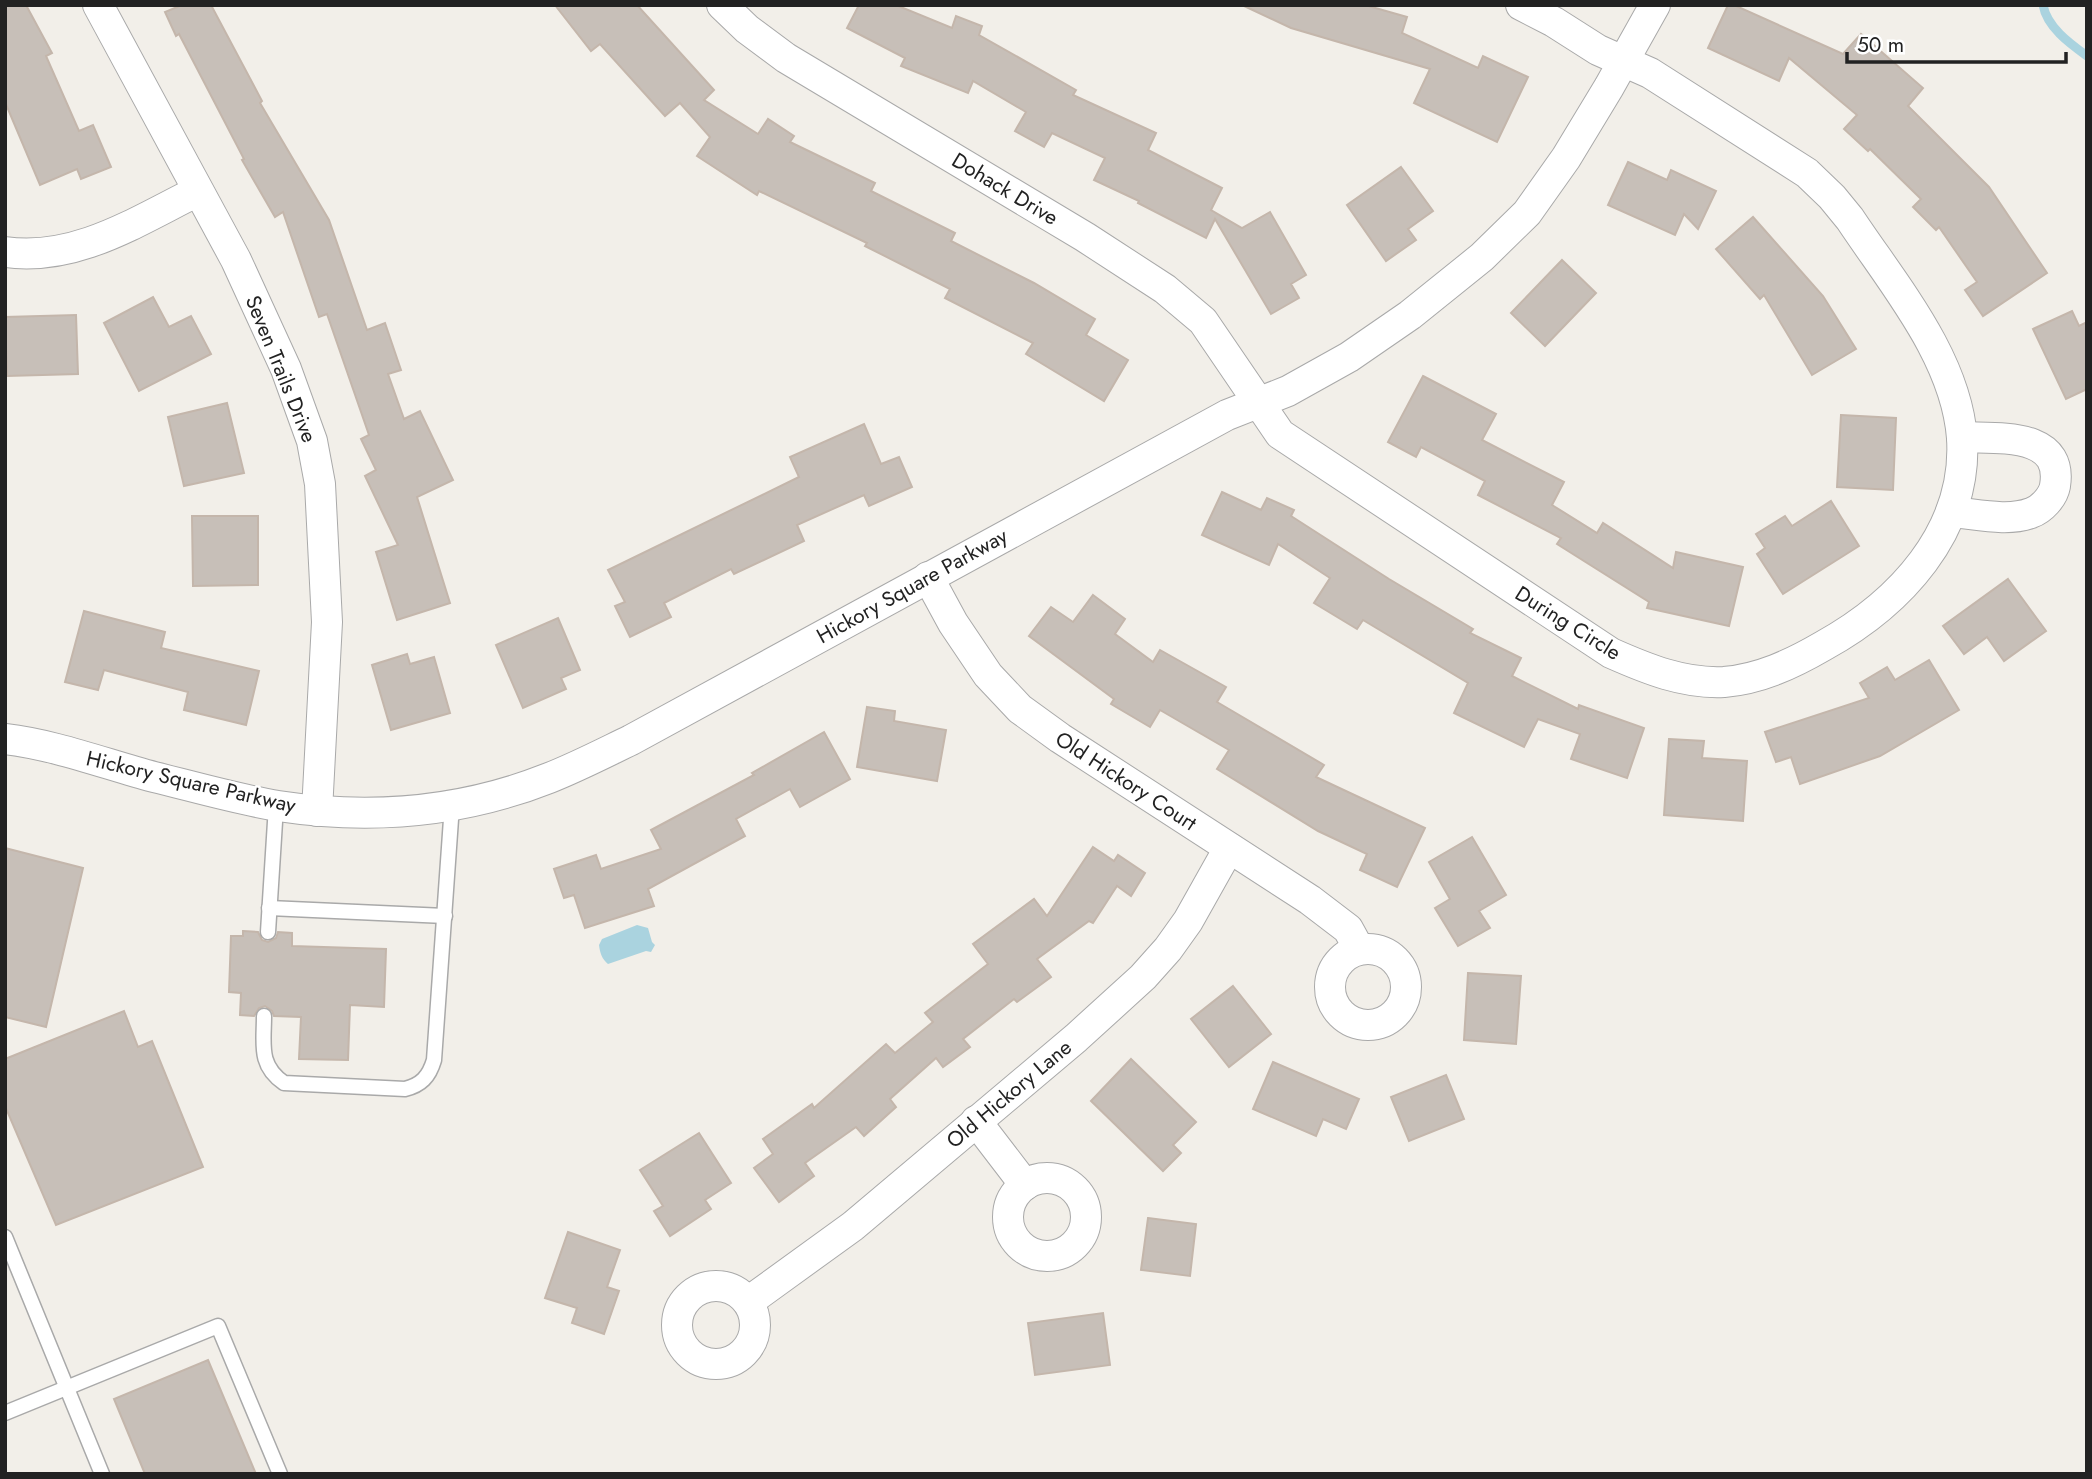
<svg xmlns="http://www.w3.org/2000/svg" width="2092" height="1479" font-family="Jost,sans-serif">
	<rect width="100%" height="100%" fill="#f2efe9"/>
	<path fill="#aad3df" d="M637,925L648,928L652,942L655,945L651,952L646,951L608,964C602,959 600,953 599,945L602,939Z"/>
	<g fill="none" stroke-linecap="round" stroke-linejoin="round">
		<path stroke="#aad3df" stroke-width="9" d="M2043,5C2047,27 2069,43 2087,56"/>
	</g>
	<g fill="#c7bfb8" stroke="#c4b6ab" stroke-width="2">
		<polygon points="5,5 26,5 52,53 46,56 79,131 93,125 111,167 81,179 77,169 40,185 5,102"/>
		<polygon points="182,5 211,5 262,101 260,103 329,220 367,330 385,323 401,370 388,374 404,419 420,411 453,480 417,497 450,603 397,620 376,552 398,545 365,476 376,470 361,439 369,435 327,314 319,317 283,212 275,217 242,160 244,159 179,34 176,36 165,12"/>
		<polygon points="555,5 637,5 714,90 704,100 758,134 768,119 794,136 790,142 875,183 871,191 955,233 951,241 1034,283 1095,319 1086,335 1128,360 1104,401 1026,354 1033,343 945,298 950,289 865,246 867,243 759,191 757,195 697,156 710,137 680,103 665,116 600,44 591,51"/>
		<polygon points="859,5 896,5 952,28 956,16 982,26 979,35 1076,90 1073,95 1156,133 1148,150 1222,188 1211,210 1242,228 1270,212 1306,275 1291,284 1299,298 1271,314 1215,219 1206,238 1138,203 1139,201 1094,180 1105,158 1052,133 1044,147 1015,131 1026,112 973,81 968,93 901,66 905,58 847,28"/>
		<polygon points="1242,5 1365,5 1407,17 1402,33 1478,68 1483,56 1528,77 1497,142 1414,103 1430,69 1291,28"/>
		<polygon points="1728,5 1734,5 1843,54 1861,34 1923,88 1908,106 1989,187 2047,273 1983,316 1965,290 1977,282 1939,227 1936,230 1913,207 1921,199 1870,149 1868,151 1844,129 1857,115 1789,58 1779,81 1708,48"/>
		<polygon points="1628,162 1667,180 1671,170 1716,191 1698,229 1684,214 1675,235 1608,205"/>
		<polygon points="1401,167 1433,211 1408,229 1416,240 1386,261 1347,205"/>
		<polygon points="1753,217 1823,296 1856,349 1812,375 1764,295 1760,299 1716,249"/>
		<polygon points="1562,260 1596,293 1545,346 1511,313"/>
		<polygon points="153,297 169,327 191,316 211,354 139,391 104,323"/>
		<polygon points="2072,311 2079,326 2087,322 2087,389 2066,399 2033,329"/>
		<polygon points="76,315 78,374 7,376 5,317"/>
		<polygon points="1423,376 1496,414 1482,440 1564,482 1552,505 1597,533 1603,523 1673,568 1676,552 1743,567 1729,626 1647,608 1649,602 1557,544 1561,538 1478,495 1485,481 1421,447 1416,457 1388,442"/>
		<polygon points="227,403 244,473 184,486 168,417"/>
		<polygon points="1841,415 1896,418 1893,490 1837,487"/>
		<polygon points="864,424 881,464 899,457 912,487 869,506 864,495 797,525 804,541 734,574 731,569 664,603 671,617 630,637 615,606 625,602 608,570 799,477 790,457"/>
		<polygon points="1222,492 1261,510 1267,498 1294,510 1291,516 1389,579 1473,629 1470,633 1521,658 1512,676 1578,709 1579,705 1644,728 1627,778 1571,759 1580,734 1538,719 1524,747 1454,713 1468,683 1363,620 1357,629 1314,603 1330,578 1278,544 1269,565 1202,535"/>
		<polygon points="1831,501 1859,546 1783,594 1757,554 1765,548 1756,534 1785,516 1792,526"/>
		<polygon points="192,516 258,516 258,585 193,586"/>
		<polygon points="2008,579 2046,631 2004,661 1987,637 1964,654 1943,626"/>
		<polygon points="1093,595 1125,619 1115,634 1153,662 1160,650 1226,687 1217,702 1324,765 1316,777 1425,828 1397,887 1360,870 1367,854 1318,831 1217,769 1229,750 1160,710 1150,727 1111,704 1114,699 1029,636 1051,607 1073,622"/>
		<polygon points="84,611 165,632 161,648 259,671 246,725 184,710 188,692 104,670 98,690 65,682"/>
		<polygon points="558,618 580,670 561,678 566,689 523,708 496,645"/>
		<polygon points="407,654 410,664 434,657 450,713 391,730 372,665"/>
		<polygon points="1929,660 1959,710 1880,756 1800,784 1791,757 1776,762 1765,732 1869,698 1860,683 1887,667 1895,680"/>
		<polygon points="867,707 895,711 894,721 946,730 937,781 857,767"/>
		<polygon points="824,732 850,779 800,807 790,789 736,819 745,836 648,889 654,906 585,928 574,895 564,898 554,869 596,855 601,869 661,849 651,830 754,775 752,773"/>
		<polygon points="1669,739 1704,741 1702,758 1747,761 1743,821 1664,815"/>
		<polygon points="1472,837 1506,895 1479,911 1490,928 1458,946 1435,908 1450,899 1429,862"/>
		<polygon points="1093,847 1114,861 1118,855 1145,873 1131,896 1117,886 1093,923 1089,921 1037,959 1051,977 1017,1002 1014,999 963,1039 970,1047 943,1067 936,1058 890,1099 896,1107 864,1136 856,1127 805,1163 814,1176 779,1202 754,1168 773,1154 763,1139 812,1104 814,1108 886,1044 895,1053 933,1022 925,1013 988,964 973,944 1034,899 1047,916"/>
		<polygon points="5,848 83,868 46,1027 5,1017"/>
		<polygon points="243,931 258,932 262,940 268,942 276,938 278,932 292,933 292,946 386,949 384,1007 350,1005 348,1060 299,1059 301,1017 274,1016 272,1011 265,1006 259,1008 254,1016 240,1015 241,993 229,992 231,936 243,936"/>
		<polygon points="1468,973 1521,976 1516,1044 1464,1040"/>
		<polygon points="1233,986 1271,1034 1229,1067 1191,1019"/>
		<polygon points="124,1011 138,1047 152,1041 203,1167 56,1225 5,1106 5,1059"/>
		<polygon points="1131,1059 1196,1122 1173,1145 1181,1153 1163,1171 1091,1101"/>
		<polygon points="1273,1062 1359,1099 1346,1129 1323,1119 1316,1136 1253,1109"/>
		<polygon points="1446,1075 1464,1119 1409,1141 1391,1097"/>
		<polygon points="699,1133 731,1183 705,1200 711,1209 670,1236 654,1211 663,1206 640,1170"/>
		<polygon points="1148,1218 1196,1224 1190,1276 1141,1270"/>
		<polygon points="568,1232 620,1250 607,1287 619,1291 604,1334 572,1323 577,1308 545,1298"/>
		<polygon points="1103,1313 1110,1365 1035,1375 1028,1323"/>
		<polygon points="208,1360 256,1474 145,1474 114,1399"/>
	</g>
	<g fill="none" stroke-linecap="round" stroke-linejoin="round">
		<defs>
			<g id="lane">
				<polyline points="269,908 445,916"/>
				<polyline points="268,932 276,806"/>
				<path d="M264,1016C264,1044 258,1065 284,1083L405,1089C421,1085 429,1077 434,1060L452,805"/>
				<polyline points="5,1237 102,1474"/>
				<polyline points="5,1413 218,1326 280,1474"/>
			</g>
			<g id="street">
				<polyline points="98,5 236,260 286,369 312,441 320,484 327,622 317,811"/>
				<path d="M722,5L747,29L786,58L1085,237L1165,289L1203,321L1280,434L1611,653C1647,669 1684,684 1724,682C1760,679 1792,664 1823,646C1899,604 1968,532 1962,438C1956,357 1893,284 1850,219L1832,197L1807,173L1650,73L1598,50L1554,22L1521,5"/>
				<path d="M5,252C76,262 137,221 198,191"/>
				<path d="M1951,512C1976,514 2008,522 2031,513C2042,509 2053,497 2055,486C2064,431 1996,439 1962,437"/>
				<polyline points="928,577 953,623 988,675 1020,709 1060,738 1310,900 1348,929 1359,949"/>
				<path d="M5,739C56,745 105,764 154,777C195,787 236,799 278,806C370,820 463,812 549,778C577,767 604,753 631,740L1227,415L1288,391L1349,357L1410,315L1482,257L1527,213L1566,158L1609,87L1655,5"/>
				<circle cx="1368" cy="987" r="38"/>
				<polyline points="976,1121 1025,1185"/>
				<circle cx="1047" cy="1217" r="39"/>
				<circle cx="716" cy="1325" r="39"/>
				<polyline points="748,1302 853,1226 1076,1038 1143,977 1168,949 1188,921 1229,848"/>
			</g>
		</defs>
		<use href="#lane" stroke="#a9a9a9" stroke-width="17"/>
		<use href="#street" stroke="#a9a9a9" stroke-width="32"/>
		<use href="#lane" stroke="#fff" stroke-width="14"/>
		<use href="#street" stroke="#fff" stroke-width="30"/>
	</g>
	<g text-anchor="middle" stroke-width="5" stroke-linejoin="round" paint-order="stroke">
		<g font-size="21" fill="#222" stroke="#fff">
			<text transform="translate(1005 189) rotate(31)" y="7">Dohack Drive</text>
			<text transform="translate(281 369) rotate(68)" y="7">Seven Trails Drive</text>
			<text transform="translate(912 586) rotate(-29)" y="7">Hickory Square Parkway</text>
			<text transform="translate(1568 623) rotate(32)" y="7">During Circle</text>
			<text transform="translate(1126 781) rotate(33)" y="7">Old Hickory Court</text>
			<text transform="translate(191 782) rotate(13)" y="7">Hickory Square Parkway</text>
			<text transform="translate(1009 1094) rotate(-40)" y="7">Old Hickory Lane</text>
		</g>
	</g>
	<rect width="2092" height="1479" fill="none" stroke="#222222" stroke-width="14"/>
	<path d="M1847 52v10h219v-10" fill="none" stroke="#222222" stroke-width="3.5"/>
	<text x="1857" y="52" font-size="21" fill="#222222" stroke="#ffffff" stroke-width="5" paint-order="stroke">50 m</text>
</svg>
